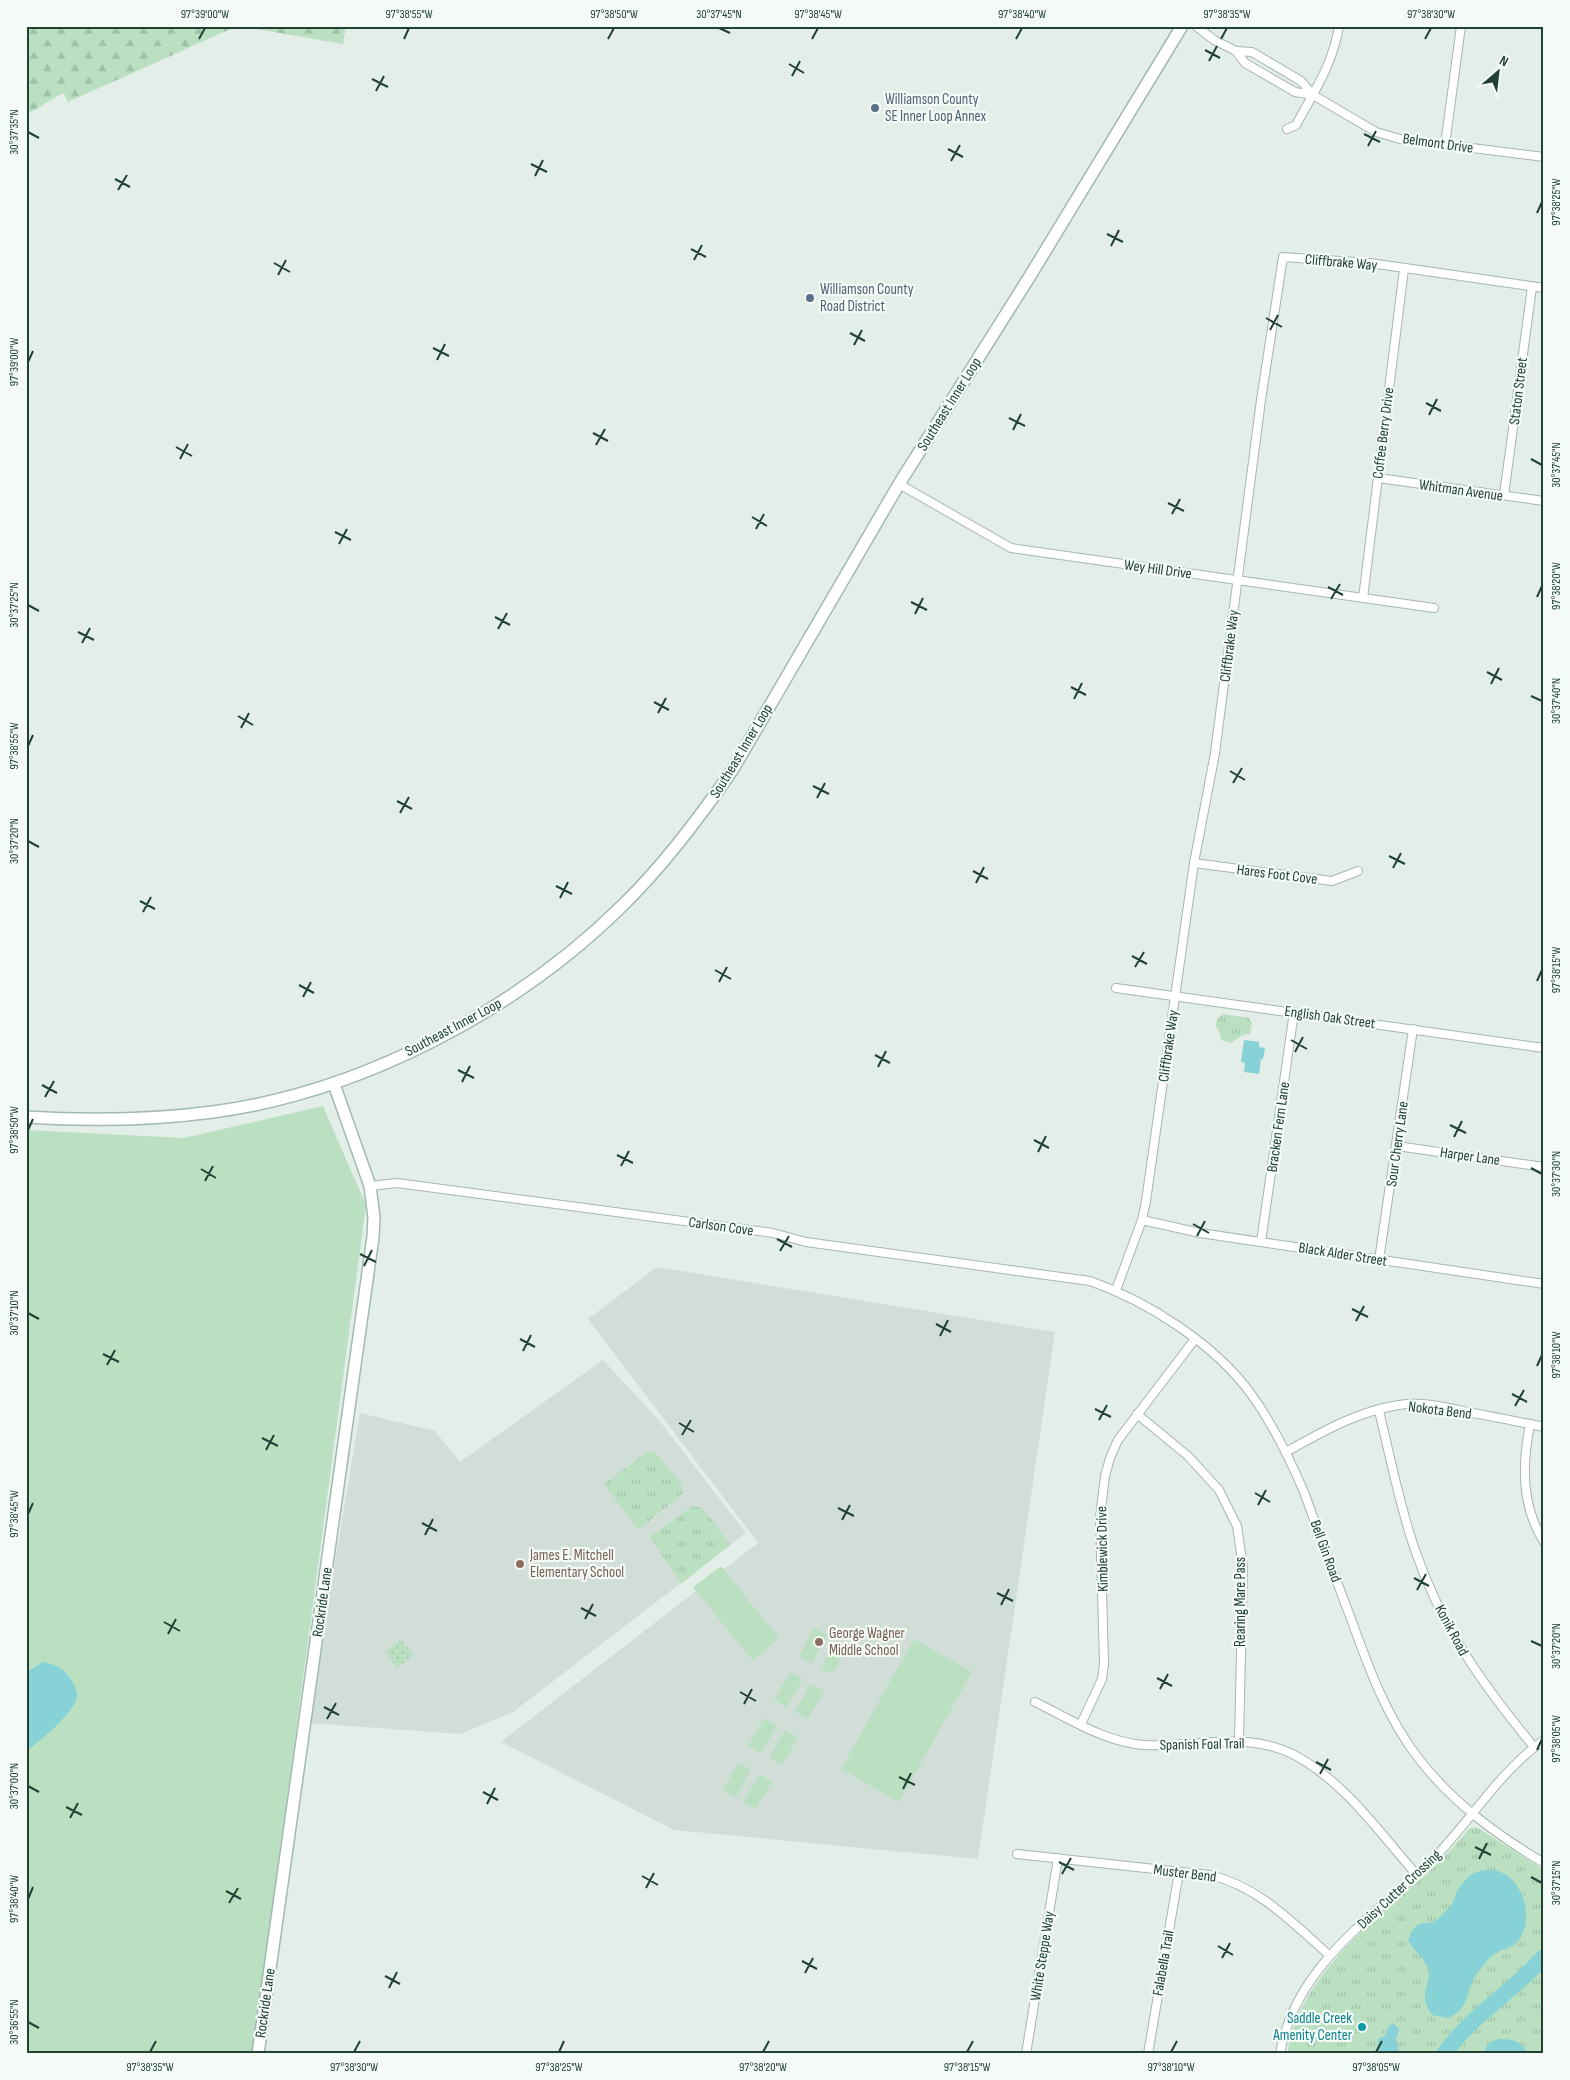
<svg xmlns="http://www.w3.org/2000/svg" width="1570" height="2080" font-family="'Sofia Sans Condensed',sans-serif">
	<defs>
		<pattern id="forest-firs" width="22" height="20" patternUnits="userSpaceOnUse" patternTransform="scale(1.25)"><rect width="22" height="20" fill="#bae0c1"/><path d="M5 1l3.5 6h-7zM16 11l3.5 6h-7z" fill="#a0c1a6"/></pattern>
		<pattern id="park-tufts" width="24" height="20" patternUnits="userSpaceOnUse" patternTransform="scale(1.25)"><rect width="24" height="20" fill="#bae0c1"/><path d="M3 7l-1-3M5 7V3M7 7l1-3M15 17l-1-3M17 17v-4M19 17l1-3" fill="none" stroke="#a0c1a6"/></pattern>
		<pattern id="garden-dots" width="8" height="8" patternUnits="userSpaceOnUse" patternTransform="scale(1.25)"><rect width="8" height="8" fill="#bae0c1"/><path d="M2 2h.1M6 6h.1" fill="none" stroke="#a0c1a6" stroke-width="1.8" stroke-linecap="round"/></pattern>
	</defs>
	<rect width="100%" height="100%" fill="#e3eee8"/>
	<g fill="#d1ded7">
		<polygon points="657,1267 1055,1332 978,1859 674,1830 501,1742 758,1543 588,1319"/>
		<polygon points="603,1360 658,1419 746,1533 513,1712 460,1734 308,1723 360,1413 435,1431 460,1462"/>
	</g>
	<g fill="#bae0c1">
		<polygon points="323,1106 366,1205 253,2054 26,2054 26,1130 184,1138"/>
		<polygon points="721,1566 779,1638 753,1661 693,1587"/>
		<polygon points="814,1628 827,1635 812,1663 799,1656"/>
		<polygon points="914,1639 972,1672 899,1802 841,1769"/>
		<polygon points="836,1641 847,1647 832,1674 820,1668"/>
		<polygon points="790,1672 803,1679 787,1707 774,1700"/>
		<polygon points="810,1684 824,1691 808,1719 795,1712"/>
		<polygon points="764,1718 777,1726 761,1753 748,1746"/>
		<polygon points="785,1730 798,1737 782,1765 769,1758"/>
		<polygon points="738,1763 751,1769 736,1797 723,1791"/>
		<polygon points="760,1774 772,1782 756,1809 743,1802"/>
	</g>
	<g fill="url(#forest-firs)">
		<polygon points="26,26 237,26 68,102 63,93 26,115"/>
		<polygon points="239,26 346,26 343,44"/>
	</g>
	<g fill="url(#park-tufts)">
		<polygon points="1223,1014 1249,1018 1252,1023 1250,1034 1243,1035 1231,1043 1221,1040 1220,1034 1215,1024 1218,1018"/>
		<polygon points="648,1451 655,1452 682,1485 682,1494 638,1530 604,1484"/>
		<polygon points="692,1506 702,1508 706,1512 730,1545 681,1584 650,1537"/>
		<path d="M1470,1828H1478L1544,1870V2054H1287C1301,1969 1381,1917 1439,1862C1450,1851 1460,1839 1470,1828Z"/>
	</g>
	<polygon fill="url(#garden-dots)" points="401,1639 413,1655 397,1668 385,1652"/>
	<g fill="#87d2d7">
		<polygon points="1244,1040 1259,1042 1259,1047 1265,1048 1263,1059 1261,1059 1259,1074 1244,1072 1245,1063 1241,1062"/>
		<path d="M43,1662C55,1664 63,1668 70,1678C73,1682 77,1689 77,1696C76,1711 40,1742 27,1750L26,1673Z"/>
		<path d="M1496,1870C1500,1872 1506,1874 1509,1877C1526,1891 1532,1921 1519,1940C1513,1948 1501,1949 1493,1955C1488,1959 1482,1967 1478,1972C1464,1991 1472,2006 1449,2018L1432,2015C1415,1992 1435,1983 1427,1966C1423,1956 1413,1950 1408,1940C1418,1913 1428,1930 1440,1917C1444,1912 1450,1908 1453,1902C1455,1899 1455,1895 1457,1891C1460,1885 1469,1875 1476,1872C1482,1870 1490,1870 1496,1870Z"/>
		<polygon points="1393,2023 1399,2029 1396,2040 1399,2051 1398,2054 1377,2052 1378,2039 1386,2035 1389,2026"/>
		<path d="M1498,2039C1511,2039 1522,2040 1527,2054H1483L1489,2043Z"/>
	</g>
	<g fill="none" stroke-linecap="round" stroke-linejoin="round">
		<path stroke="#87d2d7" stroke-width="16" d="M1444,2054C1471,2016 1513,1991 1544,1957"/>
		<defs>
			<g id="street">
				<polyline points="1196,26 1214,40 1236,51 1245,63 1295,92 1313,95"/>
				<polyline points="1236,51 1252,52 1301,81 1313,95 1376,132 1400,139 1544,157"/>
				<path d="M1287,129L1296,125C1314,92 1333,64 1339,26"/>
				<polyline points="1445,145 1461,26"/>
				<polyline points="1378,478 1544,501"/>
				<polyline points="899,484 1011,548 1434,608"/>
				<polyline points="1504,495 1532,287"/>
				<polyline points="1363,598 1404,269"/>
				<polyline points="1194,863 1332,881 1358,871"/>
				<polyline points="1116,988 1544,1048"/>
				<polyline points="1397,1146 1544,1167"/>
				<path d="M370,1186L397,1183L773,1233L806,1242L1090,1281C1147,1301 1215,1344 1251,1394C1273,1424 1289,1457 1304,1492C1319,1533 1334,1575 1350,1616C1368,1666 1386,1717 1419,1759C1453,1803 1497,1835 1544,1863"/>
				<polyline points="1142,1220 1200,1233 1544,1284"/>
				<polyline points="1261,1242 1294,1012"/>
				<polyline points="1379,1260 1413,1029"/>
				<polyline points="1116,1290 1142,1220 1146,1201 1194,863 1215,753 1261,400 1283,257 1370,263 1544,288"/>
				<path d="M1379,1411C1390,1456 1399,1503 1414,1547C1440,1625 1482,1684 1534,1747"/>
				<polyline points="1137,1414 1188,1456 1219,1490 1237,1526 1243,1567 1239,1740"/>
				<path d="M1530,1424C1522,1465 1521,1505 1544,1542"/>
				<path d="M1286,1452C1322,1432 1358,1411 1399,1405C1423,1401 1449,1408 1472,1413C1496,1417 1520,1422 1544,1427"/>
				<path d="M1035,1702C1070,1719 1105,1742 1144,1745C1197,1748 1248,1729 1298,1757C1346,1784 1380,1833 1416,1874"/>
				<polyline points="1081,1724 1102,1679 1104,1664 1100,1517 1105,1476 1110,1458 1118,1440 1195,1339"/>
				<path d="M1017,1854L1210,1875C1258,1886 1293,1923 1329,1955"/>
				<polyline points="1026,2054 1058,1858"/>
				<polyline points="1148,2054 1179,1872"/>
				<path d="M1280,2054C1295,1964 1376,1916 1435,1857C1472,1819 1500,1771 1544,1740"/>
			</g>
			<g id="secondary">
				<path d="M26,1117C88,1121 152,1120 213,1112C362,1092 517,1010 623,905C665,864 700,817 733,769L899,484L1030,276L1182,26"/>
				<polyline points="258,2054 373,1237 374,1217 370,1186 334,1084"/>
			</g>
		</defs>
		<use href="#street" stroke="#a5b7af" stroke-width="10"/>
		<use href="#secondary" stroke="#a0baaf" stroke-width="14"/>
		<use href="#street" stroke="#fff" stroke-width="8"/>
		<use href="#secondary" stroke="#fff" stroke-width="11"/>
	</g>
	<path fill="none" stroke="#214135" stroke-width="2" d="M719,28L730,33M199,39L205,28M404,39L409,28M608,39L614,28M812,39L818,28M1016,39L1022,28M1221,39L1227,28M1425,39L1431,28M1205,50L1220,58M1209,61L1217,46M789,64L804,73M792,76L800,61M372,79L388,87M376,91L384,76M28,132L39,138M1364,134L1380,142M1368,146L1376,131M948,149L963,157M951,161L960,145M531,164L547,172M535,176L543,160M115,179L130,187M118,190L127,175M1537,213L1542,202M1107,234L1123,242M1111,246L1119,230M691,249L706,257M694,260L702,245M274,263L290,272M278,275L286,260M1266,318L1282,327M1270,330L1278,315M850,333L865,341M854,345L862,330M433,348L449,356M437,360L445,344M28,362L33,351M1426,403L1441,411M1429,415L1437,399M1009,418L1025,426M1013,430L1021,414M593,433L608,441M596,445L605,429M176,447L192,456M180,459L188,444M1531,459L1542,465M1168,503L1184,511M1172,514L1180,499M752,517L767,526M756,529L764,514M335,532L351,540M339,544L347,529M1328,587L1343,595M1537,597L1542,586M1331,599L1340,584M911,602L927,610M28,605L39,611M915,614L923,598M495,617L510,625M498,629L507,613M78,632L94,640M82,643L90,628M1487,672L1502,680M1491,684L1499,668M1071,687L1086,695M1531,696L1542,701M1074,699L1082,683M654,702L669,710M658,713L666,698M238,716L253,725M241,728L249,713M28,746L33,735M1230,771L1245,780M1233,783L1242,768M813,786L829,794M817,798L825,783M397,801L412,809M400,813L409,797M28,841L39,847M1389,856L1405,864M1393,868L1401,853M973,871L988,879M976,883L984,867M556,886L572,894M560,898L568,882M140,901L155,909M143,912L151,897M1132,956L1147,964M1135,967L1144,952M715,970L731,979M1537,981L1542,970M719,982L727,967M299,985L314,993M303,997L311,982M1291,1040L1307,1049M1295,1052L1303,1037M875,1055L890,1063M878,1067L886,1051M458,1070L474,1078M462,1082L470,1066M42,1085L57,1093M45,1097L54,1081M1450,1125L1466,1133M28,1130L33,1119M1454,1137L1462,1121M1034,1140L1049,1148M1038,1152L1046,1136M617,1155L633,1163M621,1166L629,1151M1531,1168L1542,1174M201,1169L216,1178M205,1181L213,1166M1193,1224L1209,1233M1197,1236L1205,1221M777,1239L792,1247M780,1251L789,1236M360,1254L376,1262M364,1266L372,1250M1352,1309L1368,1317M28,1313L39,1319M1356,1321L1364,1306M936,1324L951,1332M940,1336L948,1320M520,1339L535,1347M523,1351L531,1335M103,1354L119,1362M107,1365L115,1350M1537,1366L1542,1355M1512,1394L1527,1402M1515,1406L1524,1390M1095,1409L1111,1417M1099,1420L1107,1405M679,1423L694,1432M682,1435L691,1420M262,1438L278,1446M266,1450L274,1435M1255,1493L1270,1502M1258,1505L1266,1490M838,1508L854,1516M28,1514L33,1503M842,1520L850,1505M422,1523L437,1531M425,1535L433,1519M1414,1578L1429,1586M1417,1590L1426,1574M997,1593L1013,1601M1001,1605L1009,1589M581,1608L596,1616M585,1619L593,1604M164,1622L180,1631M168,1634L176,1619M1531,1641L1542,1646M1157,1678L1172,1686M1160,1689L1168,1674M740,1692L756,1701M744,1704L752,1689M324,1707L339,1715M327,1719L336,1703M1537,1750L1542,1739M1316,1762L1331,1770M1320,1774L1328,1759M899,1777L915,1785M28,1786L39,1792M903,1789L911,1773M483,1792L498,1800M487,1804L495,1788M66,1807L82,1815M70,1818L78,1803M1475,1847L1491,1855M1479,1859L1487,1843M1059,1862L1074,1870M1062,1874L1071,1858M642,1876L658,1885M1531,1877L1542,1883M646,1888L654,1873M226,1891L241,1899M28,1899L33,1887M229,1903L238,1888M1218,1946L1233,1955M1222,1958L1230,1943M802,1961L817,1969M805,1973L813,1958M385,1976L400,1984M389,1988L397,1972M28,2022L39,2028M150,2052L156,2041M354,2052L360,2041M559,2052L564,2041M763,2052L769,2041M967,2052L973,2041M1171,2052L1177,2041M1376,2052L1382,2041"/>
	<g fill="#5c6f8a" stroke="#f4faf6" stroke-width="2">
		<circle cx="875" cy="108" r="5"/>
		<circle cx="810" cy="298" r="5"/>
	</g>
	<g fill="#8d6e63" stroke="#f4faf6" stroke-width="2">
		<circle cx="520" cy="1564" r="5"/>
		<circle cx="819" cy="1642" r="5"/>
	</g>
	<circle fill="#0f9aa8" stroke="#f4faf6" stroke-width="2" cx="1362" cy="2027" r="5"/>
	<g text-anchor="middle" stroke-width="4.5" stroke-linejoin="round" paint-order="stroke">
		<g font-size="15" fill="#4e5e75" stroke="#f4faf6" text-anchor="start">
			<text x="885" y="104">Williamson County<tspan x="885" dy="17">SE Inner Loop Annex</tspan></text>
			<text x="820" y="294">Williamson County<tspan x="820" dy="17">Road District</tspan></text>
		</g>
		<g font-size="15" fill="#214135" stroke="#f4faf6">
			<text transform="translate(1438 143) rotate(8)" y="5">Belmont Drive</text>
			<text transform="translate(1341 262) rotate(5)" y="5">Cliffbrake Way</text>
			<text transform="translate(1518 391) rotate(-83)" y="5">Staton Street</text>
			<text transform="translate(949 404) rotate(-58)" y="5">Southeast Inner Loop</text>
			<text transform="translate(1383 433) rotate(-83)" y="5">Coffee Berry Drive</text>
			<text transform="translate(1461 490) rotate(8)" y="5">Whitman Avenue</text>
			<text transform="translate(1158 569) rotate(8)" y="5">Wey Hill Drive</text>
			<text transform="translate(1229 646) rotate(-83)" y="5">Cliffbrake Way</text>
			<text transform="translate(741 751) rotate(-59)" y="5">Southeast Inner Loop</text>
			<text transform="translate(1277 874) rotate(7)" y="5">Hares Foot Cove</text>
			<text transform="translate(1330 1017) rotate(8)" y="5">English Oak Street</text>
			<text transform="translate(453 1027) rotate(-28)" y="5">Southeast Inner Loop</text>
			<text transform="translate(1168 1046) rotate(-82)" y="5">Cliffbrake Way</text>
			<text transform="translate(1278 1127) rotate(-82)" y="5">Bracken Fern Lane</text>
			<text transform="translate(1397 1144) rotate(-82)" y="5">Sour Cherry Lane</text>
			<text transform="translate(1470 1156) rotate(8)" y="5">Harper Lane</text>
			<text transform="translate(721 1226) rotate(8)" y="5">Carlson Cove</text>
			<text transform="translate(1343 1254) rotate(9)" y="5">Black Alder Street</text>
			<text transform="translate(1440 1410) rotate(7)" y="5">Nokota Bend</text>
			<text transform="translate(1102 1549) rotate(-91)" y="5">Kimblewick Drive</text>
			<text transform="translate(1326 1551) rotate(70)" y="5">Bell Gin Road</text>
			<text transform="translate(322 1602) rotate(-82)" y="5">Rockride Lane</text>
			<text transform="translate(1240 1602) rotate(-90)" y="5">Rearing Mare Pass</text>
			<text transform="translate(1452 1630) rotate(62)" y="5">Konik Road</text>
			<text transform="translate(1202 1744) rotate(-1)" y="5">Spanish Foal Trail</text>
			<text transform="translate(1185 1873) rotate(7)" y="5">Muster Bend</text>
			<text transform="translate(1399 1889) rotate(-43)" y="5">Daisy Cutter Crossing</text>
			<text transform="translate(1042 1956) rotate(-81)" y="5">White Steppe Way</text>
			<text transform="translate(1163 1963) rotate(-80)" y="5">Falabella Trail</text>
			<text transform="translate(265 2003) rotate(-82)" y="5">Rockride Lane</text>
		</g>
		<g font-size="15" fill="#785e54" stroke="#f4faf6" text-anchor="start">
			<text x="530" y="1560">James E. Mitchell<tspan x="530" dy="17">Elementary School</tspan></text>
			<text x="829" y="1638">George Wagner<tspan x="829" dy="17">Middle School</tspan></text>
		</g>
		<g font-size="15" fill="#0d838f" stroke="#f4faf6" text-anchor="end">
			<text x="1352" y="2023">Saddle Creek<tspan x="1352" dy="17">Amenity Center</tspan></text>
		</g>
	</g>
	<rect width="1570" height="2080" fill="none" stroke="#f4faf6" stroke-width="55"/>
	<g transform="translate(1498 72) rotate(28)" stroke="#f4faf6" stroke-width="4" paint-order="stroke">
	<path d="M0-4L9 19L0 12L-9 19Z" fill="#214135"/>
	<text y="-8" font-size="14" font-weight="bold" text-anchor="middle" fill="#214135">N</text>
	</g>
	<rect x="28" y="28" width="1514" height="2024" fill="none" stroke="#214135" stroke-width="2"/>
	<g font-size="12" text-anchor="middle" fill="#214135">
		<text x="205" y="18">97°39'00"W</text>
		<text x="409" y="18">97°38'55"W</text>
		<text x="614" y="18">97°38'50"W</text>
		<text x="719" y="18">30°37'45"N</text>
		<text x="818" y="18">97°38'45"W</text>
		<text x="1022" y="18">97°38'40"W</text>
		<text x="1227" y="18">97°38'35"W</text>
		<text x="1431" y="18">97°38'30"W</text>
		<text transform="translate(14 132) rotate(-90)" y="4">30°37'35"N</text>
		<text transform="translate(1556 202) rotate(-90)" y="4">97°38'25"W</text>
		<text transform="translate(14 362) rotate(-90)" y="4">97°39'00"W</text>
		<text transform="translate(1556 465) rotate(-90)" y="4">30°37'45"N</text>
		<text transform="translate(1556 586) rotate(-90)" y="4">97°38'20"W</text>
		<text transform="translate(14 605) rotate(-90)" y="4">30°37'25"N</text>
		<text transform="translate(1556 701) rotate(-90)" y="4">30°37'40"N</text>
		<text transform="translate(14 746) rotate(-90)" y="4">97°38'55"W</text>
		<text transform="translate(14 841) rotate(-90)" y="4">30°37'20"N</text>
		<text transform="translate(1556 970) rotate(-90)" y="4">97°38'15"W</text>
		<text transform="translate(14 1130) rotate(-90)" y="4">97°38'50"W</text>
		<text transform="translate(1556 1174) rotate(-90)" y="4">30°37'30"N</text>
		<text transform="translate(14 1313) rotate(-90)" y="4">30°37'10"N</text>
		<text transform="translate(1556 1355) rotate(-90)" y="4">97°38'10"W</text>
		<text transform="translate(14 1514) rotate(-90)" y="4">97°38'45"W</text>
		<text transform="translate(1556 1646) rotate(-90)" y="4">30°37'20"N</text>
		<text transform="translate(1556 1739) rotate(-90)" y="4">97°38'05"W</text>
		<text transform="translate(14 1786) rotate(-90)" y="4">30°37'00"N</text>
		<text transform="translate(1556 1883) rotate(-90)" y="4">30°37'15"N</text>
		<text transform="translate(14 1899) rotate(-90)" y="4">97°38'40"W</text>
		<text transform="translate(14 2022) rotate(-90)" y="4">30°36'55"N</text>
		<text x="150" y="2071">97°38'35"W</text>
		<text x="354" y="2071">97°38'30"W</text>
		<text x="559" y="2071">97°38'25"W</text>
		<text x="763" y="2071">97°38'20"W</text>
		<text x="967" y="2071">97°38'15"W</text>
		<text x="1171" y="2071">97°38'10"W</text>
		<text x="1376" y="2071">97°38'05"W</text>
	</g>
</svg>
